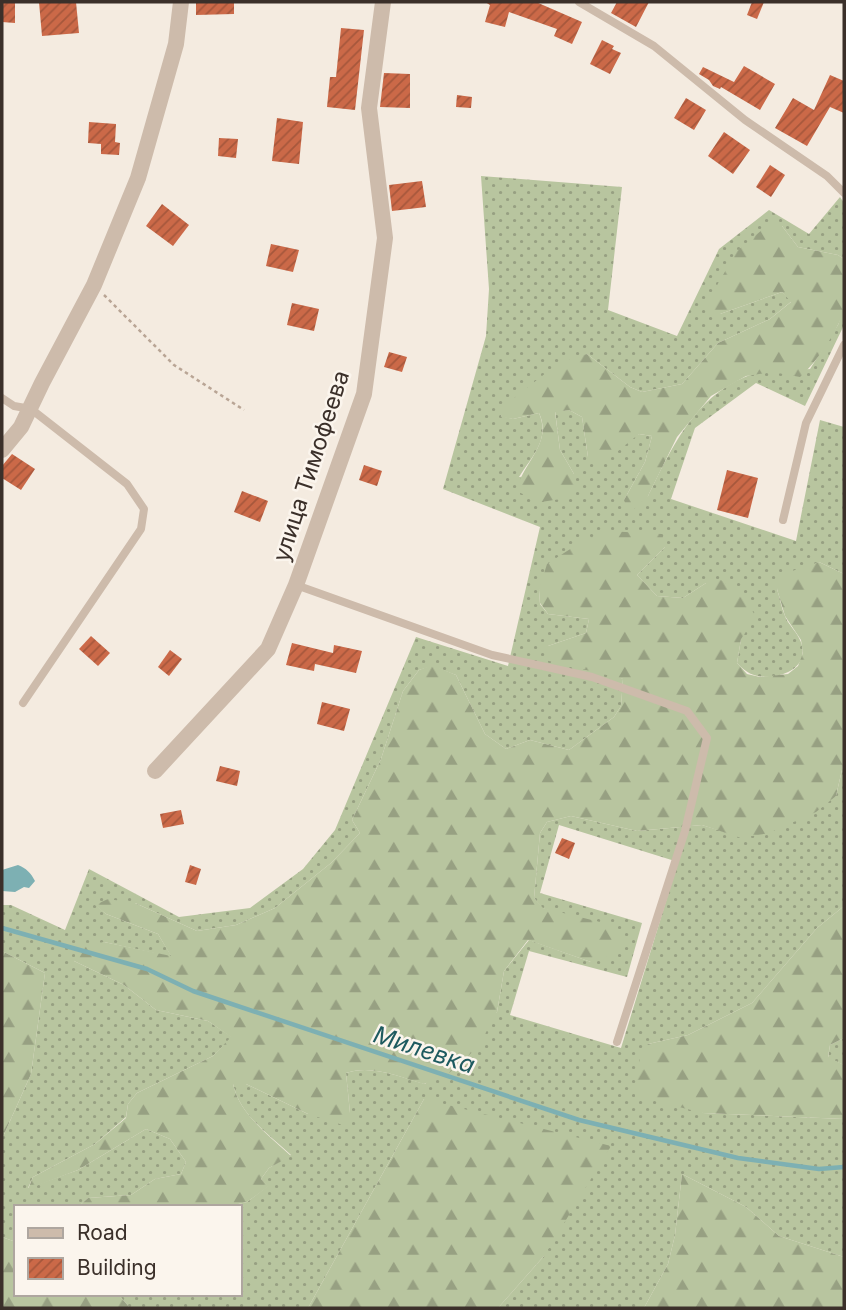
<svg xmlns="http://www.w3.org/2000/svg" width="846" height="1310" font-family="Inter,sans-serif">
	<defs>
		<pattern id="grass-dots" width="8" height="8" patternUnits="userSpaceOnUse" patternTransform="scale(1.75)"><rect width="8" height="8" fill="#b8c59f"/><path d="M2 2h.1M6 6h.1" fill="none" stroke="#97a082" stroke-width="1.8" stroke-linecap="round"/></pattern>
		<pattern id="forest-firs" width="22" height="20" patternUnits="userSpaceOnUse" patternTransform="scale(1.75)"><rect width="22" height="20" fill="#b8c59f"/><path d="M5 1l3.5 6h-7zM16 11l3.5 6h-7z" fill="#97a082"/></pattern>
		<pattern id="building-hatch" width="6" height="6" patternUnits="userSpaceOnUse" patternTransform="scale(1.75)"><rect width="6" height="6" fill="#cb6948"/><path d="M-1 1l2-2M0 6l6-6M5 7l2-2" fill="none" stroke="#a6573c"/></pattern>
	</defs>
	<rect width="100%" height="100%" fill="#f4ebe0"/>
	<g fill="url(#grass-dots)" fill-rule="evenodd">
		<path d="M481,176L622,187L608,310L677,336L719,249L769,210L809,234L840,197L844,203V259L838,255L798,247L782,226L720,314L782,292L792,301L770,319L718,343L682,384L642,392L630,387L587,354L501,416L513,419L539,413C550,439 533,455 519,477L574,474L560,450L555,411L569,410L582,417L588,457L639,434L652,436L645,462L624,500L648,496C671,449 694,398 745,377C764,369 790,371 810,369L838,325L844,307V325L805,406L756,383L695,428L671,499L796,541L820,420L844,427V574L819,562L777,589C780,598 781,607 785,616C788,624 795,630 799,638C810,659 795,673 775,676C758,678 749,676 737,663L741,639L706,583L683,598L657,596L637,575L665,547L539,590L540,604L548,614L589,619L586,633L548,646L623,679L621,706L614,717L569,750L530,740L506,749L485,734L456,675L432,666L419,670L403,691L381,759L352,820L360,833L331,863L275,908L236,925L197,931L135,903L96,905L106,914L158,934L172,957L104,942L74,961L124,985L156,1010L208,1021L232,1037L213,1056L137,1093L128,1104L126,1117L95,1144L33,1177L28,1188L78,1170L146,1129L170,1139L186,1162L181,1174L155,1179L131,1195L88,1198L78,1207H16V1239L13,1241L2,1237V1139L31,1074L45,973L2,951V905H11L65,930L89,869L179,917L250,908L303,869L335,830L416,637L508,666L540,527L443,489L486,336L489,289Z"/>
		<path d="M844,761V906L817,928L752,1003L688,1035L648,1044L703,1113L844,1119V1257L779,1236L746,1207L682,1174L675,1235L668,1264L644,1308H498L544,1256L424,1099L308,1308H130L118,1294H240V1207H225L247,1202L268,1186L261,1179L269,1168L291,1155C269,1135 240,1115 233,1084H246L308,1114L350,1113L346,1073C371,1064 400,1077 425,1084L497,1012L504,971L529,940L591,962L555,912L542,908L534,898L540,833L547,822L571,816L637,831L702,825L741,837L836,796ZM559,825L678,862L621,1048L510,1015L529,951L627,977L642,923L540,893Z"/>
		<polygon points="844,1038 844,1065 828,1058 830,1045"/>
	</g>
	<g fill="url(#forest-firs)">
		<path d="M769,224L782,226L798,247L838,255L844,259C844,275 846,294 844,309C839,330 816,363 800,377L773,372L746,376L711,396L677,437L648,496L629,514L624,500L645,462L652,436L639,434L598,467L588,457L582,417L569,410L555,412L560,450L574,474L576,488L567,498L541,502L516,491C523,462 553,443 539,413L513,419L501,417L506,404L560,362L587,354L630,387L642,392L682,384L718,343L770,319L791,302L782,292L720,314L706,313L709,299L737,251Z"/>
		<path d="M607,531L662,534L665,547L637,575L657,596L683,598L706,583L721,580L743,595L756,617L741,639L737,663L747,674L760,677L788,674L798,666L803,653L801,640L785,616L777,589L780,575L819,562L844,574V761L836,796L816,812L769,833L741,838L702,825L637,831L571,816L547,822L540,833L534,898L543,908L608,924L624,943L616,954L591,962L528,940L504,971L497,1012L478,1047L448,1074L424,1084C400,1077 371,1064 346,1073L350,1113L346,1126L308,1114L246,1084H233C240,1115 269,1135 291,1156L269,1168L261,1179L269,1186L247,1202L225,1207H78L88,1198L131,1195L155,1179L181,1174L186,1162L170,1139L146,1129L78,1170L28,1189L33,1177L95,1144L126,1118L128,1104L137,1093L213,1056L231,1037L208,1021L156,1010L124,985L74,961L77,947L104,942L171,956L158,934L106,914L95,905L108,899L135,903L197,931L236,925L275,908L331,863L360,833L352,820L381,759L403,691L419,670L432,665L456,675L485,734L506,749L530,740L569,750L614,717L621,706L623,679L545,660L548,646L586,633L589,619L548,614L540,603L539,590L547,564L581,542Z"/>
		<polygon points="844,906 844,1038 830,1045 828,1057 844,1065 844,1119 703,1113 635,1096 640,1056 648,1044 688,1035 752,1003 817,928"/>
		<polygon points="2,951 45,973 31,1074 2,1139"/>
		<polygon points="424,1099 611,1146 544,1256 498,1308 308,1308"/>
		<polygon points="682,1174 746,1207 779,1236 844,1257 844,1308 644,1308 668,1264 675,1235"/>
		<polygon points="2,1237 13,1241 16,1239 16,1294 118,1294 130,1308 2,1308"/>
	</g>
	<path fill="#7db0b3" d="M18,865C26,868 31,873 35,881L29,888L24,887L15,892L2,891V870Z"/>
	<g fill="none" stroke-linecap="round" stroke-linejoin="round">
		<polyline stroke="#7db0b3" stroke-width="4.5" points="2,928 147,969 193,991 579,1120 738,1158 819,1169 844,1167"/>
	</g>
	<g fill="url(#building-hatch)">
		<polygon points="2,2 15,2 15,23 2,22"/>
		<polygon points="39,2 76,2 79,33 42,36"/>
		<polygon points="196,2 234,2 234,14 196,15"/>
		<polygon points="485,2 536,2 582,22 572,44 554,36 557,29 509,12 505,27 485,22 490,5"/>
		<polygon points="617,2 649,2 636,27 611,13"/>
		<polygon points="752,2 764,2 757,19 747,15"/>
		<polygon points="341,28 364,30 355,110 327,107 330,77 336,77"/>
		<polygon points="602,40 614,46 612,49 621,53 610,74 590,64"/>
		<polygon points="744,66 775,84 760,110 721,87 720,89 713,86 709,80 699,74 703,67 734,82"/>
		<polygon points="384,73 410,74 410,108 380,107"/>
		<polygon points="830,75 844,81 844,113 830,107 807,146 775,128 793,98 814,110"/>
		<polygon points="457,95 472,97 471,108 456,107"/>
		<polygon points="686,98 706,110 694,130 674,118"/>
		<polygon points="277,118 303,122 299,164 272,161"/>
		<polygon points="89,122 116,124 115,142 120,143 119,155 101,154 101,144 88,143"/>
		<polygon points="724,132 750,150 733,174 708,156"/>
		<polygon points="219,138 238,139 236,158 218,156"/>
		<polygon points="770,165 785,175 771,197 756,187"/>
		<polygon points="422,181 426,207 392,211 389,185"/>
		<polygon points="162,204 189,225 173,246 146,226"/>
		<polygon points="271,244 299,250 293,272 266,266"/>
		<polygon points="292,303 319,309 314,331 287,325"/>
		<polygon points="389,352 407,357 402,372 384,367"/>
		<polygon points="12,454 35,469 21,490 2,478 2,466"/>
		<polygon points="364,465 382,471 377,486 359,480"/>
		<polygon points="727,470 758,478 748,518 717,510"/>
		<polygon points="242,491 268,501 260,522 234,512"/>
		<polygon points="91,636 110,653 98,666 79,649"/>
		<polygon points="292,643 333,653 334,645 362,651 356,673 315,664 314,671 286,665"/>
		<polygon points="170,650 182,659 169,676 158,667"/>
		<polygon points="322,702 350,709 344,731 317,724"/>
		<polygon points="220,766 240,771 237,786 216,781"/>
		<polygon points="181,810 184,824 163,828 160,814"/>
		<polygon points="562,838 575,843 569,859 555,853"/>
		<polygon points="190,865 201,869 196,885 185,882"/>
	</g>
	<g fill="none" stroke-linecap="round" stroke-linejoin="round">
		<polyline stroke="#b9a595" stroke-width="2.5" stroke-dasharray="3.5 3.5" stroke-linecap="butt" points="104,295 174,365 244,410"/>
		<g stroke="#cdbbab" stroke-width="8">
			<polyline points="579,2 654,46 745,120 827,176 844,193"/>
			<polyline points="2,398 14,406 31,409 127,484 144,509 141,529 23,703"/>
			<polyline points="783,520 806,423 844,345"/>
			<polyline points="296,585 492,655 592,677 687,711 707,738 685,831 617,1042"/>
		</g>
		<g stroke="#cdbbab" stroke-width="16">
			<polyline points="2,450 21,427 42,383 94,285 138,178 176,44 181,2"/>
			<polyline points="155,771 268,649 296,585 364,394 385,238 369,108 383,2"/>
		</g>
	</g>
	<g text-anchor="middle" stroke-width="5" stroke-linejoin="round" paint-order="stroke">
		<g font-size="23" fill="#3b302a" stroke="#fbf5ed">
			<text transform="translate(311 466) rotate(-72)" y="8">улица Тимофеева</text>
		</g>
		<g font-size="24" font-style="italic" fill="#1d5a5f" stroke="#fbf5ed">
			<text transform="translate(424 1050) rotate(18)" y="8">Милевка</text>
		</g>
	</g>
	<rect width="846" height="1310" fill="none" stroke="#3b302a" stroke-width="7"/>
	<rect x="14" y="1205" width="228" height="91" fill="#fbf5ed" stroke="#aea69f" stroke-width="2"/>
	<rect x="28" y="1228" width="35" height="10" fill="#cdbbab" stroke="#aea69f" stroke-width="2"/>
	<text x="77" y="1240" font-size="21" fill="#3b302a">Road</text>
	<rect x="28" y="1258" width="35" height="21" fill="url(#building-hatch)" stroke="#aea69f" stroke-width="2"/>
	<text x="77" y="1275" font-size="21" fill="#3b302a">Building</text>
</svg>
